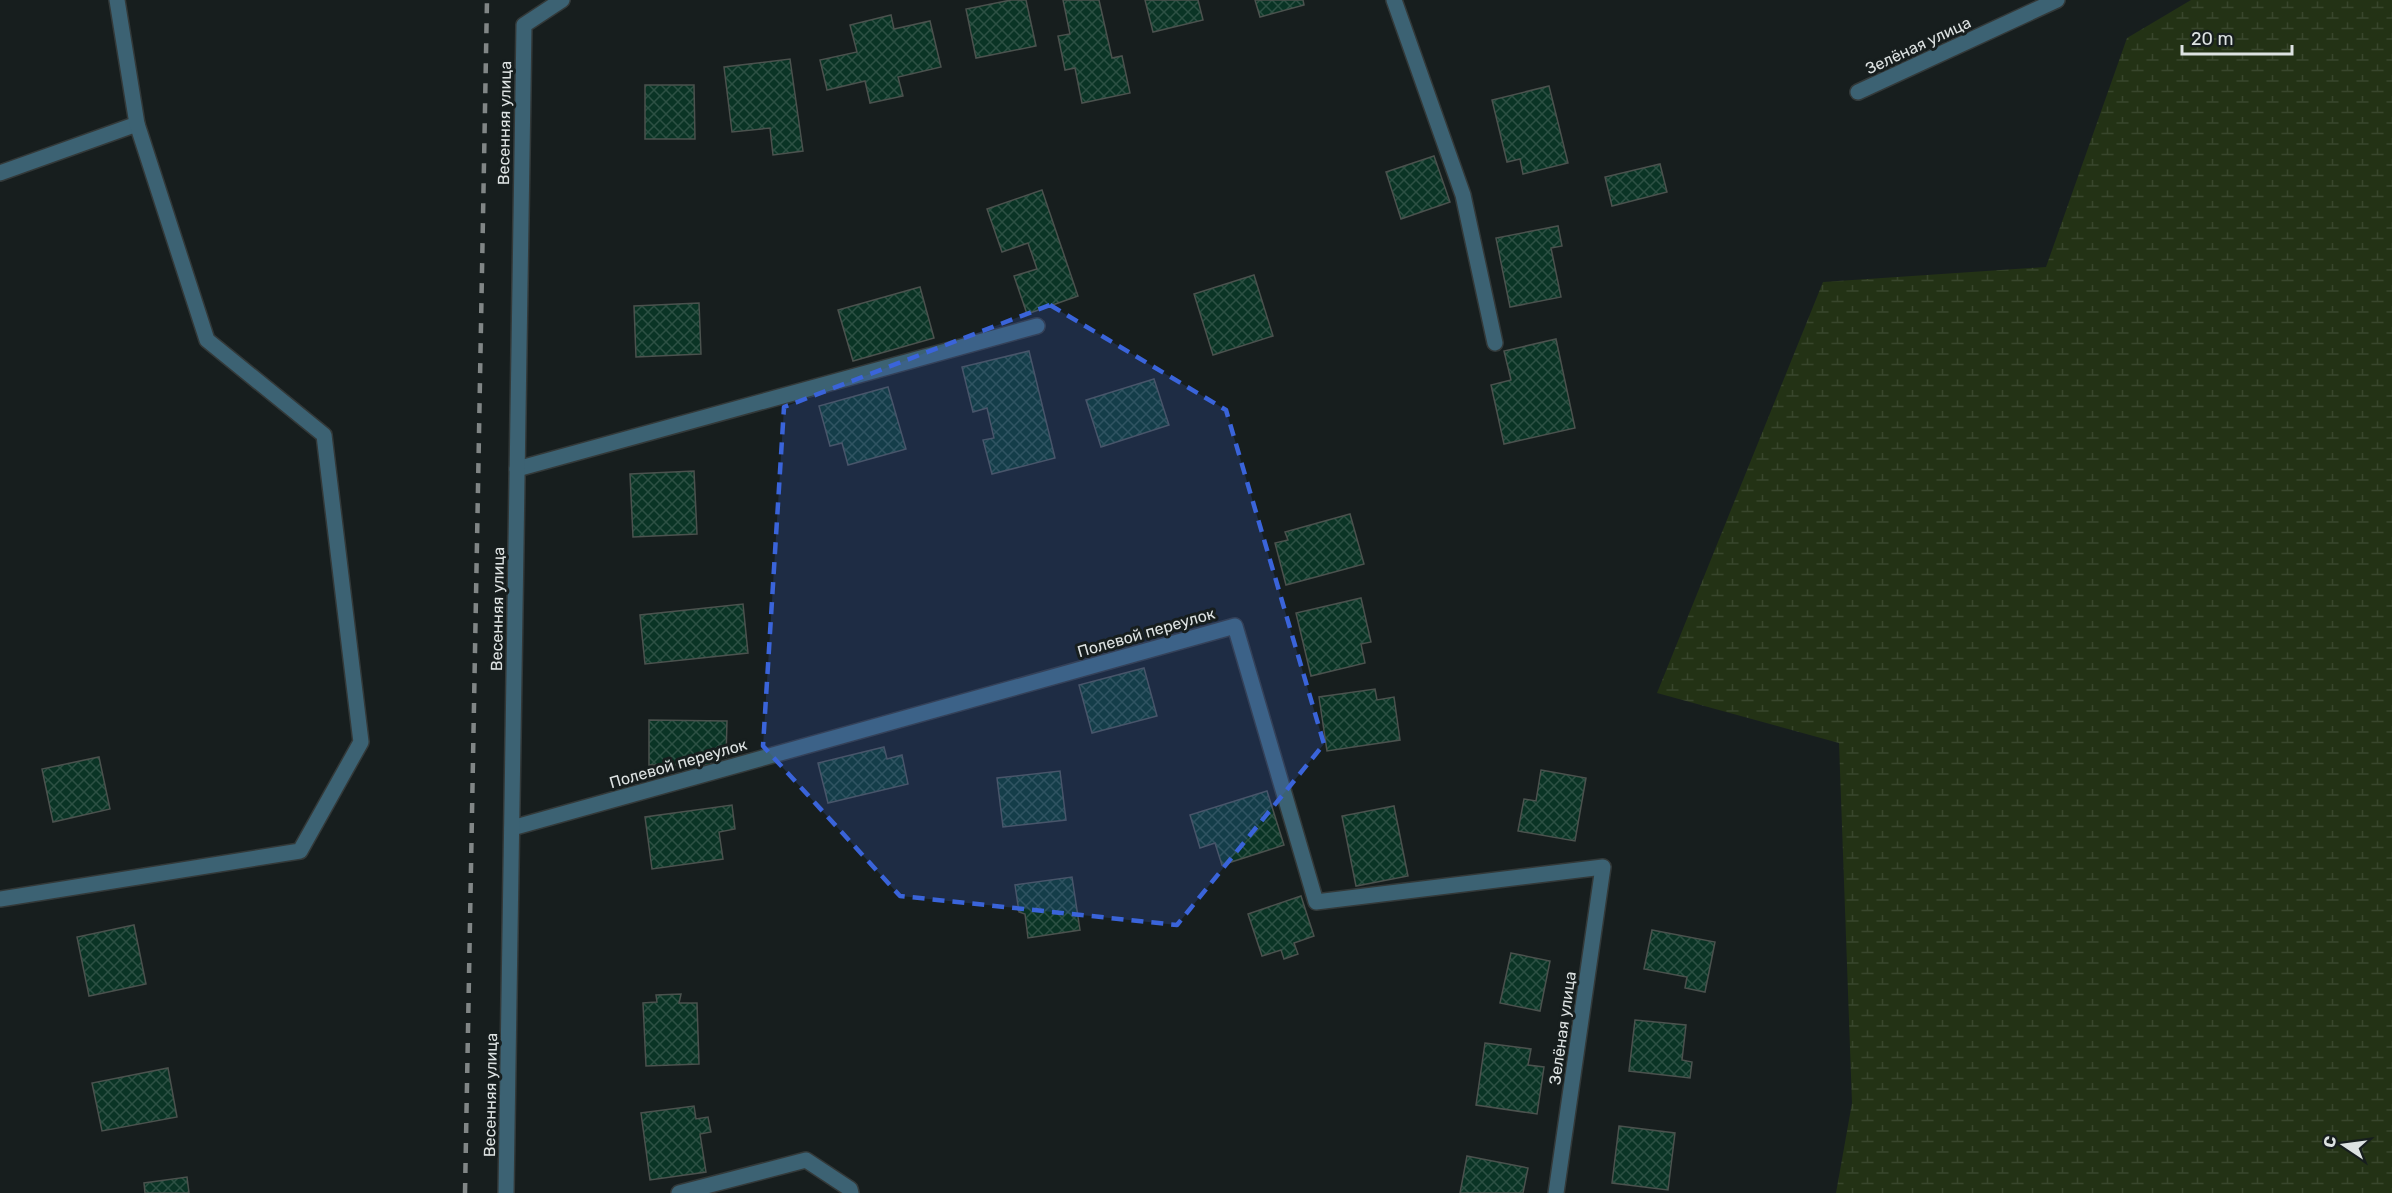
<svg xmlns="http://www.w3.org/2000/svg" width="2392" height="1193" font-family="Rubik,sans-serif">
	<defs>
		<pattern id="wetland-marsh" width="20" height="14" patternUnits="userSpaceOnUse" patternTransform="scale(1.5)"><rect width="20" height="14" fill="#233215"/><path d="M1 5h8M5 5V1M11 12h8M15 12V8" fill="none" stroke="#38462c"/></pattern>
		<pattern id="building-cross-hatch" width="8" height="8" patternUnits="userSpaceOnUse" patternTransform="scale(1.5)"><rect width="8" height="8" fill="#0a3425"/><path d="M0 0l8 8M0 8l8-8" fill="none" stroke="#2d5144"/></pattern>
	</defs>
	<rect width="100%" height="100%" fill="#171e1e"/>
	<polygon fill="url(#wetland-marsh)" points="2191,0 2392,0 2392,1193 1836,1193 1852,1103 1839,743 1657,693 1823,282 2046,267 2127,38"/>
	<g fill="url(#building-cross-hatch)" stroke="#4b524e" stroke-width="1.5">
		<polygon points="1011,0 1026,0 1036,46 976,58 966,9"/>
		<polygon points="1063,0 1099,0 1112,58 1122,56 1130,93 1082,103 1075,68 1065,70 1058,36 1070,34"/>
		<polygon points="1145,0 1198,0 1203,20 1153,32"/>
		<polygon points="1255,0 1303,0 1304,5 1260,17"/>
		<polygon points="891,15 894,29 930,21 941,67 898,77 903,96 870,103 865,81 827,90 820,60 857,52 850,25"/>
		<polygon points="790,59 803,151 773,155 770,128 732,132 724,67"/>
		<polygon points="645,85 694,85 695,139 645,139"/>
		<polygon points="1549,86 1568,163 1523,174 1520,159 1507,162 1492,100"/>
		<polygon points="1434,156 1450,202 1401,219 1386,172"/>
		<polygon points="1660,164 1667,192 1612,206 1605,177"/>
		<polygon points="1042,190 1078,296 1027,314 1014,276 1037,269 1028,243 1002,252 987,209"/>
		<polygon points="1558,226 1562,246 1551,248 1561,297 1510,307 1496,238"/>
		<polygon points="1254,275 1273,336 1213,355 1194,294"/>
		<polygon points="920,287 934,338 853,361 838,310"/>
		<polygon points="699,303 701,354 636,357 634,306"/>
		<polygon points="1556,339 1575,428 1504,444 1491,385 1511,380 1504,351"/>
		<polygon points="1029,351 1055,458 992,474 983,440 994,438 987,408 973,412 962,367"/>
		<polygon points="1154,379 1169,425 1101,447 1086,400"/>
		<polygon points="888,387 906,449 848,465 842,443 830,446 819,406"/>
		<polygon points="694,471 697,534 633,537 630,474"/>
		<polygon points="1350,514 1364,564 1286,585 1275,543 1288,540 1285,532"/>
		<polygon points="1361,598 1371,642 1361,644 1365,663 1311,676 1296,613"/>
		<polygon points="743,604 748,653 645,664 640,615"/>
		<polygon points="1144,668 1157,716 1092,733 1079,685"/>
		<polygon points="1375,689 1377,700 1394,697 1400,740 1327,751 1319,697"/>
		<polygon points="649,720 727,721 726,757 711,757 711,765 649,765"/>
		<polygon points="884,747 887,759 902,755 908,784 828,803 818,763"/>
		<polygon points="99,757 110,809 53,822 42,769"/>
		<polygon points="1541,770 1586,778 1575,841 1518,831 1524,799 1536,801"/>
		<polygon points="1060,771 1066,820 1003,827 997,778"/>
		<polygon points="1267,791 1284,845 1222,865 1215,843 1200,848 1190,815"/>
		<polygon points="732,805 735,829 719,832 723,859 652,869 645,817"/>
		<polygon points="1394,806 1408,876 1356,886 1342,816"/>
		<polygon points="1072,877 1080,930 1028,938 1025,914 1019,912 1015,885"/>
		<polygon points="1301,896 1314,936 1294,943 1298,954 1284,959 1281,950 1262,956 1248,914"/>
		<polygon points="134,925 146,984 89,996 77,937"/>
		<polygon points="1652,930 1715,942 1705,992 1685,988 1687,977 1644,969"/>
		<polygon points="1511,953 1550,961 1540,1011 1500,1003"/>
		<polygon points="681,994 679,1003 697,1003 699,1064 646,1066 643,1003 657,1002 656,995"/>
		<polygon points="1635,1020 1686,1025 1682,1060 1692,1062 1690,1078 1629,1071"/>
		<polygon points="1485,1043 1531,1049 1528,1065 1544,1067 1537,1114 1476,1105"/>
		<polygon points="168,1068 177,1117 102,1131 92,1083"/>
		<polygon points="694,1106 696,1119 708,1117 711,1132 700,1134 706,1172 650,1180 641,1113"/>
		<polygon points="1619,1126 1675,1133 1668,1190 1612,1183"/>
		<polygon points="1467,1156 1528,1168 1523,1193 1460,1193"/>
		<polygon points="187,1177 189,1193 145,1193 144,1183"/>
	</g>
	<g fill="none" stroke-linecap="round" stroke-linejoin="round">
		<defs>
			<g id="minor">
				<polyline points="1394,0 1463,195 1495,343"/>
				<polyline points="1858,92 2057,0"/>
				<polyline points="0,173 137,124"/>
				<polyline points="517,469 1037,326"/>
				<polyline points="512,828 1235,626 1316,902 1603,867 1556,1193"/>
				<polyline points="0,899 300,851 361,742 324,435 207,340 137,124 117,0"/>
				<polyline points="506,1193 524,25 562,0"/>
				<polyline points="679,1193 806,1160 850,1189 851,1193"/>
			</g>
		</defs>
		<use href="#minor" stroke="#333939" stroke-width="18"/>
		<use href="#minor" stroke="#3c6273" stroke-width="15"/>
		<polyline stroke="#818686" stroke-width="4.5" stroke-dasharray="10 10" stroke-linecap="butt" points="465,1193 487,0"/>
	</g>
	<path fill="#3a64da" fill-opacity="0.2" stroke="#3a64da" stroke-width="4.5" stroke-dasharray="12 8" stroke-linejoin="round" d="M1050,305L1226,410L1324,744L1177,925L900,896L763,746L784,407Z"/>
	<g text-anchor="middle" stroke-width="6" stroke-linejoin="round" paint-order="stroke">
		<g font-size="16" fill="#dde2e2" stroke="#171e1e">
			<text transform="translate(1918 45) rotate(-25)" y="6">Зелёная улица</text>
			<text transform="translate(504 123) rotate(-89)" y="6">Весенняя улица</text>
			<text transform="translate(497 609) rotate(-89)" y="6">Весенняя улица</text>
			<text transform="translate(1146 632) rotate(-16)" y="6">Полевой переулок</text>
			<text transform="translate(678 763) rotate(-16)" y="6">Полевой переулок</text>
			<text transform="translate(1562 1028) rotate(-82)" y="6">Зелёная улица</text>
			<text transform="translate(490 1095) rotate(-89)" y="6">Весенняя улица</text>
		</g>
	</g>
	<g transform="translate(2344 1145) rotate(283)" stroke="#171e1e" stroke-width="4.5" paint-order="stroke">
	<path d="M0-4.5L10 22L0 15L-10 22Z" fill="#dde2e2"/>
	<text y="-9" font-size="16" font-weight="bold" text-anchor="middle" fill="#dde2e2">С</text>
	</g>
	<path d="M2182 45v9h110v-9" fill="none" stroke="#dde2e2" stroke-width="3"/>
	<text x="2191" y="45" font-size="18" fill="#dde2e2" stroke="#171e1e" stroke-width="4.5" paint-order="stroke">20 m</text>
</svg>
